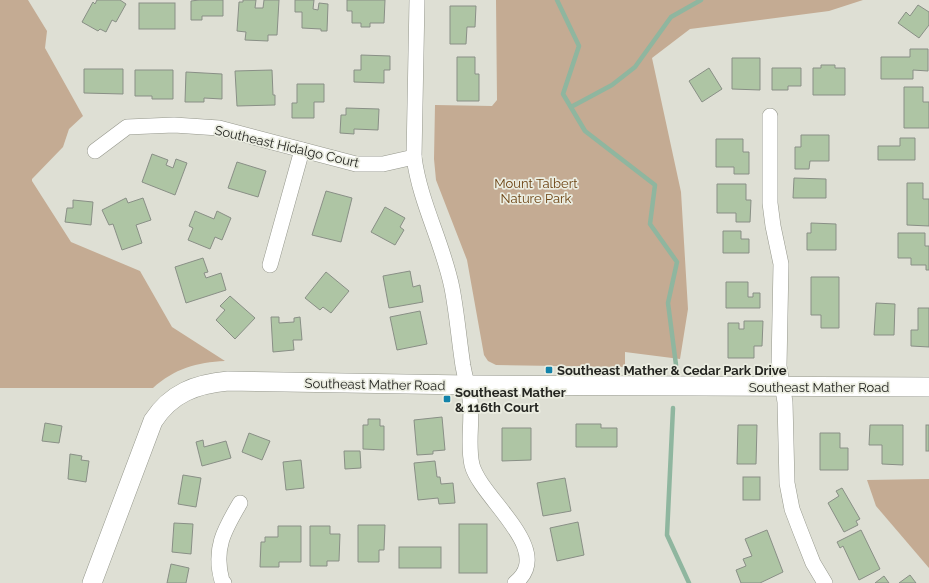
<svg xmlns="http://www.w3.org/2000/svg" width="929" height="583" font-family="Raleway,sans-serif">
	<rect width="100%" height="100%" fill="#dedfd4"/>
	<g fill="#c4ab93">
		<path d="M0,0H28L47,31L45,48L83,116L69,129L63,147L32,179V181L71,242L140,271L172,327L225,361C197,362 174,369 153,388H0Z"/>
		<polygon points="496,0 863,0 829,11 690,29 652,58 681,192 688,309 680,359 625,352 625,367 496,365 488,361 484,355 467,260 436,180 434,159 435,105 492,106 497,100"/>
		<polygon points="929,479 929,568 876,506 867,480"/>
	</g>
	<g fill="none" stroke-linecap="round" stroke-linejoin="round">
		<g stroke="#8fb69f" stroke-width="4.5">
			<polyline points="557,0 579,46 563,94 585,131 655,185 650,224 677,262 668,303 676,365"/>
			<polyline points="571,107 612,85 635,67 671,17 701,0"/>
			<polyline points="673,408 667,535 689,583"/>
		</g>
	</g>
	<g fill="#aec5a4" stroke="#898f86">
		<polygon points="97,0 120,0 126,4 116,22 112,20 106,32 100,29 98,31 82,22 93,2 95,4"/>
		<polygon points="199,0 223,0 223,16 202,16 202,20 191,20 191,1"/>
		<polygon points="243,0 256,0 255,8 263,8 264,0 279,0 277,35 268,35 268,41 245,40 246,32 237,31 239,2 243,2"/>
		<polygon points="295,0 314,0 313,9 318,10 319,3 328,4 327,31 321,31 321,29 302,28 302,12 295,12"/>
		<polygon points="347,0 385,0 384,23 370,23 370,27 361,27 361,23 352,23 352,11 347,11"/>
		<rect x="139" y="3" width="36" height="26"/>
		<polygon points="918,5 929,12 929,25 919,38 898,23 906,12 910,16"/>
		<polygon points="450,6 476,6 475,27 467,27 466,44 450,44"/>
		<polygon points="910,49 928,49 928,71 913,70 913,79 881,79 881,57 910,57"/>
		<polygon points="361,55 390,56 390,70 384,70 384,83 354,82 354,70 361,70"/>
		<polygon points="457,57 475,57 475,74 479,74 479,101 457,101"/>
		<polygon points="732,58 760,58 760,90 732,89"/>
		<polygon points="821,65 835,65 835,68 845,68 845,95 813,95 813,68 821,68"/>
		<polygon points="709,68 722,89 702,102 689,81"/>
		<polygon points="772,68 801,68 801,86 788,86 788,90 772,90"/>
		<polygon points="84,69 123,69 123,94 84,93"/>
		<polygon points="135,70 173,70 173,99 152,99 152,96 135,96"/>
		<polygon points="272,70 273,95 275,95 275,105 237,106 235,71"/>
		<polygon points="186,72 222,74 222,99 204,98 204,102 185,102"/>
		<polygon points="297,84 324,84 324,102 314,102 314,118 292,118 292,103 297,103"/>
		<polygon points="904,87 923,87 923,102 929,102 929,128 904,128"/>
		<polygon points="346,108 379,109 378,130 354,129 354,134 340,133 341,115 346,115"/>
		<polygon points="801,135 829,135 829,161 810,161 809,169 795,169 795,147 801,147"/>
		<polygon points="900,138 915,138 915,160 878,160 878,146 900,146"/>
		<polygon points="716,139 743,139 743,152 749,152 749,174 734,174 734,167 716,167"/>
		<polygon points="152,154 168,160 166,165 173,168 176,159 187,163 175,195 142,182"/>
		<polygon points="237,162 266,171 258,197 228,188"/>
		<polygon points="794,178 826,179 826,198 793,198"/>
		<polygon points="907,183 923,183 923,199 929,199 929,226 907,225"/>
		<polygon points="717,184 746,184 746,200 751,200 750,222 736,222 736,213 717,213"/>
		<polygon points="326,191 352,198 341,242 312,235"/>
		<polygon points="126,198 128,203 143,198 151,220 136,225 142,243 122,250 113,224 109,225 102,210"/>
		<polygon points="73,200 93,202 91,225 65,222 67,208 73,208"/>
		<polygon points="385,207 405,218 400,227 404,230 395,245 371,232"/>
		<polygon points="195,211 214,219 217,211 231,218 222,240 215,237 210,249 188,240 193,228 189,226"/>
		<polygon points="811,223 836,224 836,250 807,250 807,233 811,233"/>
		<polygon points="723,231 741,231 741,239 749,239 749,253 723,253"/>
		<polygon points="898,233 925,233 925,246 929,246 929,270 926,270 926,265 911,265 911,258 898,258"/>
		<polygon points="203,258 208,272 204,273 206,278 221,273 226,290 186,303 175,267"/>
		<polygon points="410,271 413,287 420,285 423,302 389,308 383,276"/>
		<polygon points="326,272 349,291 331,313 323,307 320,310 305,298"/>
		<polygon points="811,277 839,277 839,328 821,328 821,315 811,315"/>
		<polygon points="726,282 748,282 748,297 753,297 753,293 760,293 760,308 726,308"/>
		<polygon points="230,296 255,318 235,339 216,320 225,310 220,306"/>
		<polygon points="876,303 895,304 894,335 874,335"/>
		<polygon points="918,308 929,308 929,347 911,346 911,330 918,330"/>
		<polygon points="420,311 427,344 397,350 390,317"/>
		<polygon points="271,317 279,317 279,323 294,322 294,318 300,317 302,340 293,340 294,350 273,352"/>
		<polygon points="744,321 763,321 762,346 754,346 754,358 728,358 728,323 739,323 739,329 744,329"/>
		<polygon points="442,417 445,450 433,451 433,454 417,455 414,420"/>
		<polygon points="368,419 380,419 380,426 384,426 384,450 363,449 363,425 368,425"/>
		<polygon points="45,423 62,426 59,443 42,441"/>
		<polygon points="576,424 601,424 601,428 617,428 617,447 576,447"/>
		<polygon points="738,425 757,425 756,464 737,464"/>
		<polygon points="870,425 903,425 903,465 882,464 882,445 869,445"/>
		<rect x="926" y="425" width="3" height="26"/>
		<polygon points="502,428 531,428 531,460 502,461"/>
		<polygon points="249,433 270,441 262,460 242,452"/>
		<polygon points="820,433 840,433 840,448 848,448 848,470 820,470"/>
		<polygon points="203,440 204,447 226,441 231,458 202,466 196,442"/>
		<polygon points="344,451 360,451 361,468 345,469"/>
		<polygon points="70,454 82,456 81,460 89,461 86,482 68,479"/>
		<polygon points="301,460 304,488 286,490 283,462"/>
		<polygon points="435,461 437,477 440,477 441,484 453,483 455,503 439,504 438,498 418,500 414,463"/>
		<polygon points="183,475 201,478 196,507 178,504"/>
		<rect x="743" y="477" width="17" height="23"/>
		<polygon points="565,478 571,511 543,516 537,483"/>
		<polygon points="842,488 860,519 856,521 858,525 844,532 828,503 839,496 836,491"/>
		<polygon points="578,522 584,555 557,561 550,528"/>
		<polygon points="174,523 193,524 191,554 172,552"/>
		<rect x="459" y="524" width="28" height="49"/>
		<polygon points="358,525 385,525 384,550 379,550 379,562 358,562"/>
		<polygon points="278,526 301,526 301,562 279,562 279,567 260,567 261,542 265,542 265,537 278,537"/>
		<polygon points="310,526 330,526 330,534 340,534 339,561 327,561 327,566 310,566"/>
		<polygon points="767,530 783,572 760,583 741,583 736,570 746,566 743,559 752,556 745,539"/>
		<polygon points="861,530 880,569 859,580 843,546 840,548 837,542"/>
		<rect x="399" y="547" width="42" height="21"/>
		<polygon points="171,564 189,568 186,583 167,583"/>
		<polygon points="910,575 916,583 899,583"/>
		<polygon points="884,576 889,583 875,583"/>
	</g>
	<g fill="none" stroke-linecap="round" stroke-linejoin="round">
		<defs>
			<g id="minor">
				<path d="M417,0L414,157C420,203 443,243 452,288C457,314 459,340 463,366C465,377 468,388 470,399C473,421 467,443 472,465C481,499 556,550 515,583"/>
				<polyline points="770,116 770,203 773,226 781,264 779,366 785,402 787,483 792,509 800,530 813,563 825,583"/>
				<polyline points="95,151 127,127 174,125 219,128 356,164 383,164 414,157"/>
				<polyline points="270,265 302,150"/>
				<path d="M224,583L222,581C213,549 224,530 240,503"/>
			</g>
			<path id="tertiary" d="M92,583L153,421C171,393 196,384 228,381L467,385L929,387"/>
		</defs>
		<use href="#minor" stroke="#95978c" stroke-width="16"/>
		<use href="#tertiary" stroke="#95978c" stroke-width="20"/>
		<use href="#minor" stroke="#fff" stroke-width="15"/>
		<use href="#tertiary" stroke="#fff" stroke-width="19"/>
	</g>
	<g fill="#1283aa" stroke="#ebede1" stroke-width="1.5">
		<rect x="545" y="366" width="8" height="8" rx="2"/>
		<rect x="443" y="395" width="8" height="8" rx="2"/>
	</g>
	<g text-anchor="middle" stroke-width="3.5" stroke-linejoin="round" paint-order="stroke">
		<g font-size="13" fill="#242521" stroke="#ebede1">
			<text transform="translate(287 146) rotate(13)" y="5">Southeast Hidalgo Court</text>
			<text transform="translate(375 384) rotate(1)" y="5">Southeast Mather Road</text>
			<text x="819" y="392">Southeast Mather Road</text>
		</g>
		<g font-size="13" fill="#6c4313" stroke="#ebede1">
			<text x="536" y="188">Mount Talbert<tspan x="536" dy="15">Nature Park</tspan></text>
		</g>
		<g font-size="13" font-weight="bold" fill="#242521" stroke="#ebede1" text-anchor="start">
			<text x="557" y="375">Southeast Mather &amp; Cedar Park Drive</text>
			<text x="455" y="397">Southeast Mather<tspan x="455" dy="15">&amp; 116th Court</tspan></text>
		</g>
	</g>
</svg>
